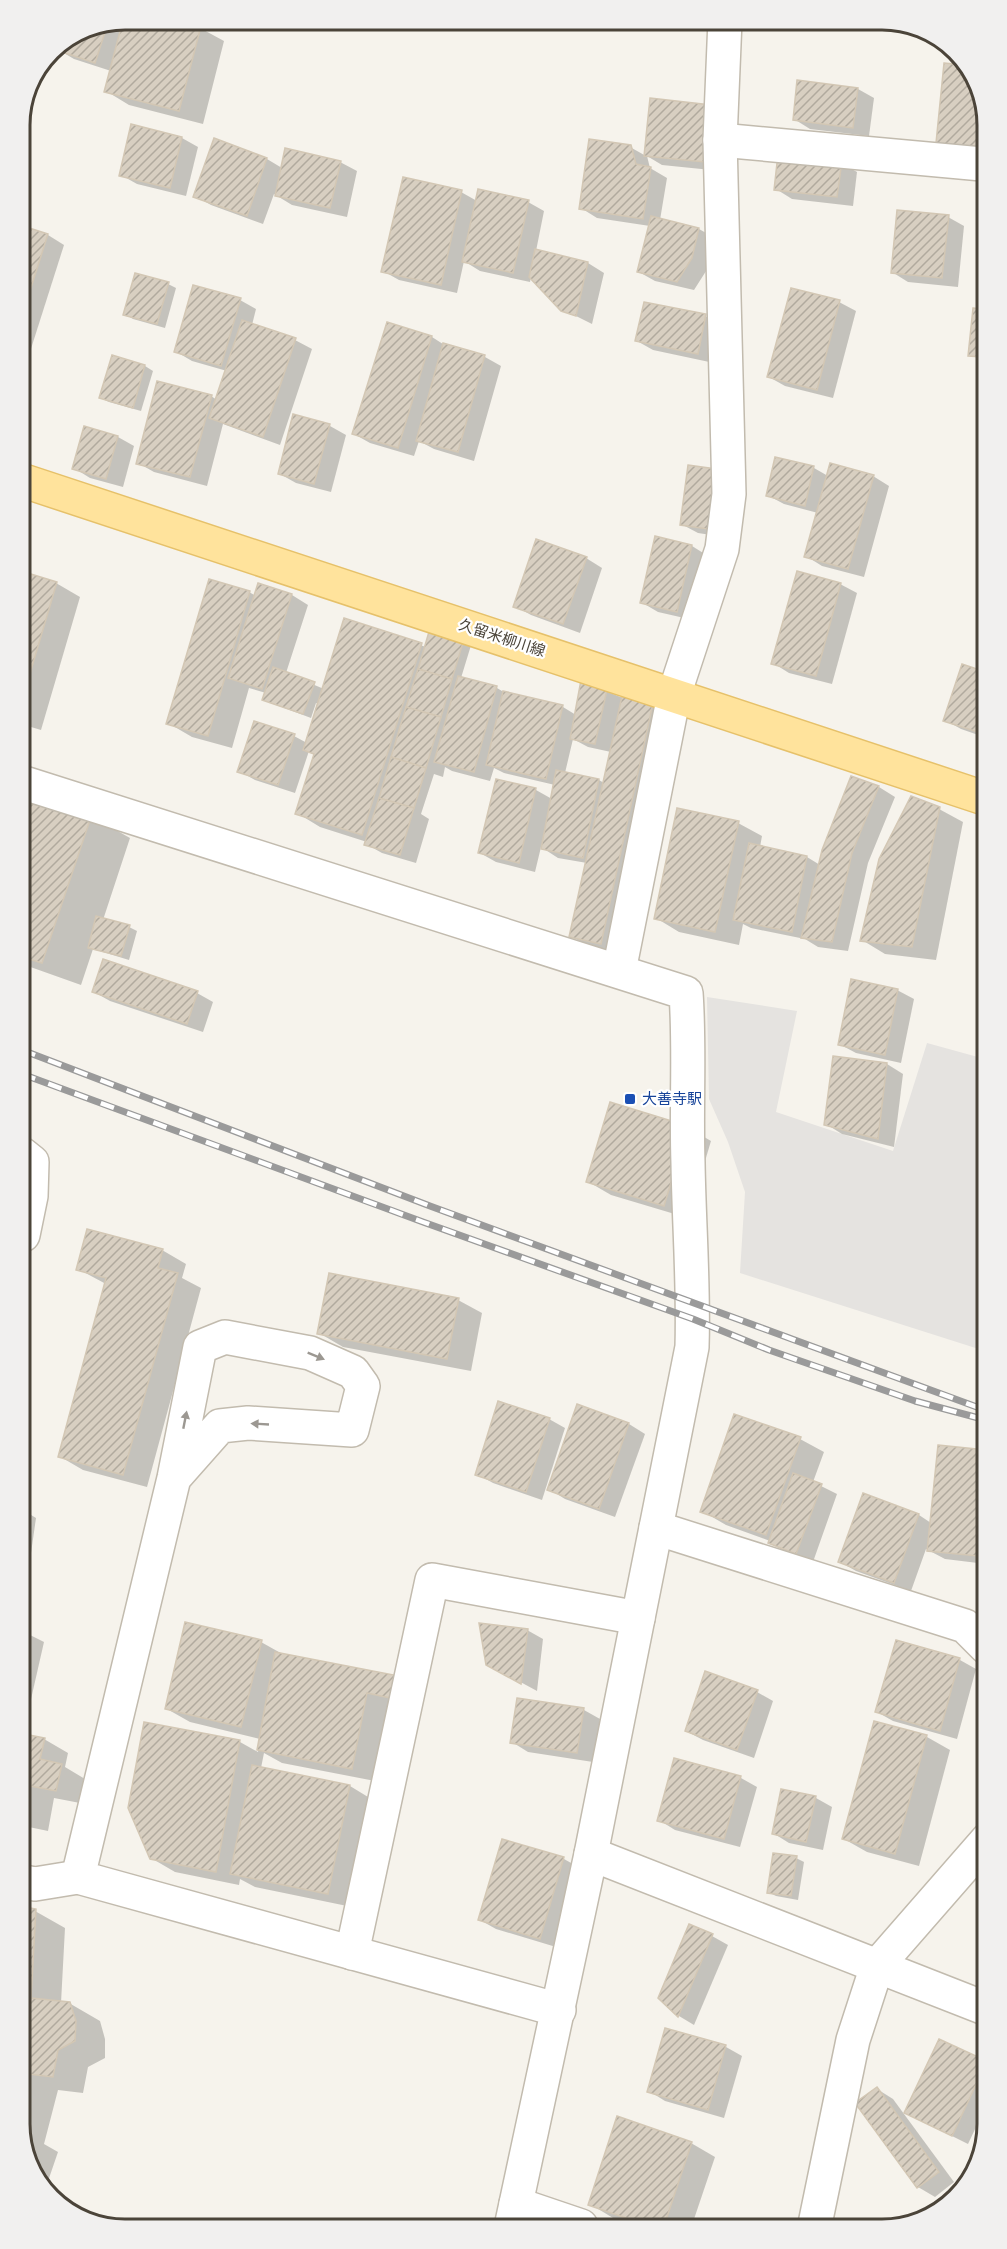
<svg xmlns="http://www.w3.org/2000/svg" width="1007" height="2249" font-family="'Fira Sans Condensed','Noto Sans JP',sans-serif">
	<defs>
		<pattern id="building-hatch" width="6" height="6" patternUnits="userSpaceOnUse" patternTransform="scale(1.5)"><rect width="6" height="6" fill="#d8cfc1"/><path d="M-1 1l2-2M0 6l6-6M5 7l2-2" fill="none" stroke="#b1aa9e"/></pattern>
	</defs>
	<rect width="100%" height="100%" fill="#f6f3ec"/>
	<polygon fill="#e5e3e0" points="707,997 797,1011 776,1112 893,1151 927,1043 985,1059 985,1351 740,1273 745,1192 728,1142 709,1099"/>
	<g fill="#0003" fill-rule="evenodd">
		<polygon points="124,20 169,20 200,28 224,41 203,124 129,105 106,91 111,71 74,59 57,49 59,44 85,27 109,23 121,30"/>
		<polygon points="858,89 874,98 869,136 810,129 794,119"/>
		<polygon points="651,100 721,171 662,165 647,156 650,168 667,178 660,220 699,229 715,238 708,268 694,290 655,281 639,272 650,226 597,218 581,208 630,147 646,156"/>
		<polygon points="132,126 182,138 198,147 186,196 137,184 121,175"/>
		<polygon points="215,140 267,159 282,168 340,162 357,171 347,217 292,205 274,194 263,224 211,205 195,196"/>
		<polygon points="841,163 857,172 853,206 792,199 776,189"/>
		<polygon points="461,192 477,201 528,202 544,211 536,251 588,263 604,273 592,324 562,309 531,277 530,282 480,271 464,261 457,293 399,280 383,271"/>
		<polygon points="948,217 964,226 958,287 908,282 892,272"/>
		<polygon points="20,227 48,235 64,245 29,355 20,353"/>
		<polygon points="168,284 176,288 165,328 133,319 125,314"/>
		<polygon points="240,300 256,309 252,325 295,340 312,349 280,445 223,424 207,486 154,472 138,463 211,396 217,400 227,371 192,361 175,351"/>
		<polygon points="839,302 856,311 833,398 785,386 769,377"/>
		<polygon points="975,310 982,311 983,360 970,355"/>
		<polygon points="705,316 721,325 714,363 653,350 637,341"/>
		<polygon points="432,337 446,346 485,357 501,366 474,461 434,449 419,441 414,456 370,443 354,434"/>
		<polygon points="113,357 145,366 153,371 141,411 109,402 101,398"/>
		<polygon points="294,416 330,426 346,435 331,492 296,483 280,474"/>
		<polygon points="85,428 118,437 134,446 123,487 90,478 74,468"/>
		<polygon points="776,458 814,468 828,476 873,476 889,486 864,577 822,566 806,556 818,513 784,504 767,495"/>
		<polygon points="689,467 724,537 698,533 681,524"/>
		<polygon points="692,546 708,556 693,620 658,612 641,602"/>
		<polygon points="586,558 602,568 580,633 531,615 515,606"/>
		<polygon points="21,573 56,583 80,597 41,730 21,724"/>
		<polygon points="840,584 857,593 832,684 789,673 773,663"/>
		<path d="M259,585L292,595L308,605L286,673L324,689L345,620L426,647L472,642L461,678L497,688L507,694L563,707L576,715L583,682L623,698L652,704L676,718L624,956L595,950L571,936L587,863L558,858L541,847L535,872L496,862L480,853L497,781L536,790L552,799L555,785L504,773L494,768L490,781L452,771L445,767L443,777L434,774L421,814L429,819L416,863L382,853L366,844L367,842L320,827L297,813L315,755L309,751L295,793L255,780L239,771L294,736L307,743L319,704L316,703L311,718L271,703L264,699L266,693L249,688L232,748L192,737L168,723L249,592L256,596ZM573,739L588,747L611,752L604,783L599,780L565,773Z"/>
		<polygon points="963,666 983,672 984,737 961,729 945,720"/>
		<polygon points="852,778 879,787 895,797 868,863 848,951 818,947 805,939 751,928 743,924 739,945 679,932 656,918 738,823 762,836 760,847 807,857 820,865"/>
		<polygon points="22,802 30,807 91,816 130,838 103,920 129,927 137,931 129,960 93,949 81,985 22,964"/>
		<polygon points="939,809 963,822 936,960 885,954 862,940"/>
		<polygon points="897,990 914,999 901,1063 856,1053 839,1044"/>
		<polygon points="94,992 197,993 213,1002 203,1032 110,1001"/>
		<polygon points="887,1064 903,1074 894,1147 842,1134 826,1124"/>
		<polygon points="687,1127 711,1141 688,1218 611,1195 587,1181"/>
		<polygon points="162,1250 186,1264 182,1278 201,1288 147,1487 83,1470 59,1456 106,1284 78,1269"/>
		<polygon points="458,1300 482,1313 471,1371 343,1347 319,1333"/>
		<polygon points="578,1406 629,1424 645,1434 615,1517 565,1499 549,1489"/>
		<polygon points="549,1419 565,1428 542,1500 493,1483 477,1474"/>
		<polygon points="800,1439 824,1452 813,1482 837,1494 813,1562 786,1552 770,1543 770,1541 726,1525 702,1511"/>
		<polygon points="986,1452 986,1564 945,1559 926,1549 911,1591 856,1571 840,1562 863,1495 919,1515 931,1523"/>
		<polygon points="23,1510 36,1518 29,1567 24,1566"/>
		<polygon points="527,1630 543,1639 537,1691 504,1673"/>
		<polygon points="24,1632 44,1642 29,1708 24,1707"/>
		<polygon points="261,1642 286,1656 399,1678 375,1781 282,1763 264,1753 261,1768 350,1786 373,1800 352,1907 255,1887 240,1879 239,1885 175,1872 151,1858 240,1742 258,1752 260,1739 190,1722 167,1709"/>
		<polygon points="897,1642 960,1660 976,1669 957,1739 893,1721 877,1712"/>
		<polygon points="757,1692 773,1701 754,1758 703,1740 686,1731"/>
		<polygon points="518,1700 584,1710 600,1719 593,1762 528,1752 512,1742"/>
		<polygon points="875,1723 927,1737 950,1750 919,1866 867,1852 844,1839"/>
		<polygon points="24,1735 44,1739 68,1753 65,1767 85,1779 80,1803 54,1798 48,1831 24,1826"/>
		<polygon points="675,1760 741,1778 757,1787 740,1847 675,1830 659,1820"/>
		<polygon points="782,1791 816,1798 832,1807 823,1850 789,1843 773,1833"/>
		<polygon points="503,1840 564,1859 580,1868 556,1947 496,1929 480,1920"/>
		<polygon points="796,1858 804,1862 798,1900 776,1896 768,1892"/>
		<polygon points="25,1909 35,1911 65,1928 61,2003 69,2003 100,2021 105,2039 105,2058 88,2067 83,2093 58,2090 44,2144 58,2152 46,2187 25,2158"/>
		<polygon points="712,1936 728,1945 694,2025 679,2016 660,1997"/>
		<polygon points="666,2030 726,2047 742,2056 724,2118 665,2101 649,2091"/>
		<polygon points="940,2041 987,2063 987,2104 968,2144 906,2113"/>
		<polygon points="877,2089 893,2099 954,2182 935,2197 918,2187 857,2104"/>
		<polygon points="691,2143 715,2157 692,2225 636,2226 613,2218 590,2204"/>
	</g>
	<g fill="url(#building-hatch)" stroke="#d3c7b4" stroke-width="1.5">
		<polygon points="123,20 175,20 201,26 179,111 104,92"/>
		<polygon points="108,23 95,63 56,50 57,46 85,27"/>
		<polygon points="944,63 964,65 982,91 982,148 936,143"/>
		<polygon points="797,80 858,88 853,128 793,120"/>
		<polygon points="650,98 711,105 705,162 644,156"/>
		<polygon points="131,124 182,137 170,188 119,176"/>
		<polygon points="214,138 267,158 247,216 193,197"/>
		<polygon points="589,139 631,145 636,164 651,167 643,219 579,209"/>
		<polygon points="285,148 341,161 330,208 275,196"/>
		<polygon points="778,154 842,161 837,197 774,190"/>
		<polygon points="403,177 462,190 441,285 381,272"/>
		<polygon points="478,189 529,200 513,273 462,262"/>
		<polygon points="897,210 949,215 942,278 891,273"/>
		<polygon points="651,216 699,228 692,258 677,282 637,272"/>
		<polygon points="20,225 48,234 20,322"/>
		<polygon points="535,249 588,262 576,316 561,311 529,277"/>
		<polygon points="135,273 169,282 157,324 123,315"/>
		<polygon points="193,285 241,298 221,366 174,352"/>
		<polygon points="791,288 840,300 817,390 767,377"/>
		<polygon points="644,302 706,314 698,354 635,341"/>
		<polygon points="973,308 982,309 983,357 968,356"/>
		<polygon points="242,320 296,338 263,437 209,418"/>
		<polygon points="387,322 432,336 398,448 352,434"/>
		<polygon points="443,343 485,355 458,452 416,441"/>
		<polygon points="112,355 145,365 133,408 99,398"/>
		<polygon points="157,381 212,395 190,477 136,464"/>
		<polygon points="293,414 330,424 314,484 278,474"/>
		<polygon points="84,426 118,436 106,479 72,469"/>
		<polygon points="775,457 814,466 805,506 766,496"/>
		<polygon points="830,463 874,475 848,569 804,557"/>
		<polygon points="688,465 716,469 708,529 680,525"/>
		<polygon points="655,536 692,545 677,612 640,603"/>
		<polygon points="536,539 587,557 563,624 513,607"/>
		<polygon points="21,571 57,582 21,704"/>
		<polygon points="797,571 841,583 816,676 771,664"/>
		<polygon points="209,579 250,591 208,736 166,724"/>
		<polygon points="258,583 292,594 262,689 228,678"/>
		<polygon points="344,618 422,643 362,835 295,814 314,754 303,750"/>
		<polygon points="431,625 465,636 452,679 418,669"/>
		<polygon points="962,664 983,671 984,734 943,721"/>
		<polygon points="273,667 315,682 303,714 262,700"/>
		<polygon points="418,669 452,679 441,717 406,707"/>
		<polygon points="458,676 497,686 474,772 434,762"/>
		<polygon points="581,680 608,685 595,744 570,739"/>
		<polygon points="503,691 563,705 546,779 486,765"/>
		<polygon points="622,696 653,703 601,944 569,937"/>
		<polygon points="406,707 441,717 426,768 391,757"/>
		<polygon points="254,721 295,734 278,785 237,772"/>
		<polygon points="391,757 426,768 414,808 379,798"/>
		<polygon points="556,770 599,779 583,858 541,849"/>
		<polygon points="851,776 879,786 852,853 832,942 801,938 822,850"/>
		<polygon points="496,779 536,788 519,863 478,853"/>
		<polygon points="33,795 92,814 42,963 22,957 22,829"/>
		<polygon points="911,796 940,807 912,947 860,941 879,859"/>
		<polygon points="379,798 414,808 400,855 364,845"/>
		<polygon points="677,808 739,821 715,932 654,919"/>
		<polygon points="749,843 807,856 792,932 733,920"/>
		<polygon points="96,916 130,925 121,956 88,948"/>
		<polygon points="103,959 198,991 187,1024 92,992"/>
		<polygon points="851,979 898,989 885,1055 838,1045"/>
		<polygon points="833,1056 887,1063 878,1139 824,1125"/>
		<polygon points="610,1102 688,1126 664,1206 586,1182"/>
		<polygon points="87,1229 163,1249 158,1268 178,1273 123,1475 58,1457 106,1278 76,1270"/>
		<polygon points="329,1273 459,1298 447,1359 317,1334"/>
		<polygon points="498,1401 550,1418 526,1492 475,1475"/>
		<polygon points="577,1404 629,1423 599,1509 547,1490"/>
		<polygon points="734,1414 801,1437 766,1535 700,1512"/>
		<polygon points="938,1445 986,1450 986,1487 978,1556 927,1551"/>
		<polygon points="793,1473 822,1484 796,1554 768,1543"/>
		<polygon points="863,1493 919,1514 894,1583 838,1562"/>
		<polygon points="185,1622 262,1640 241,1727 165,1709"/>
		<polygon points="479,1623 528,1629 521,1684 486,1665"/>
		<polygon points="24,1630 28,1631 24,1652"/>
		<polygon points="896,1640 960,1658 940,1731 875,1712"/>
		<polygon points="275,1652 399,1676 395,1699 367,1693 352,1769 257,1750"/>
		<polygon points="705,1671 758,1690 737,1750 685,1731"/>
		<polygon points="517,1698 584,1708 577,1753 510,1743"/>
		<polygon points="874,1721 927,1735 895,1854 842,1839"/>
		<polygon points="144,1722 240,1740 216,1872 150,1859 128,1808"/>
		<polygon points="24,1734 45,1738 40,1759 62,1764 56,1791 30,1786 24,1816"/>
		<polygon points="674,1758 741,1776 724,1839 657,1821"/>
		<polygon points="252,1765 350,1785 328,1894 230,1874"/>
		<polygon points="781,1789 816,1796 806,1842 772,1834"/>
		<polygon points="502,1839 564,1857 540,1939 478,1920"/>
		<polygon points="773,1853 797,1856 791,1896 767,1893"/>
		<polygon points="25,1907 36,1909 31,1998 70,2002 76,2021 75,2041 58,2050 53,2077 28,2074 25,2086"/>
		<polygon points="689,1924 713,1934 678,2017 658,1998"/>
		<polygon points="665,2028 726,2045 708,2110 647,2092"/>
		<polygon points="939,2039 987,2061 952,2136 904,2113"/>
		<polygon points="877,2087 939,2172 917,2188 855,2103"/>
		<polygon points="617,2116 692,2142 664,2226 649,2226 588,2205"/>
	</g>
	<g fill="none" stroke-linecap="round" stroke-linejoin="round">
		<defs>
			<g id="minor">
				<polyline points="720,140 982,164"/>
				<path d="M21,782L686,993C690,1049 686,1106 688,1163C689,1225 694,1286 692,1347L591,1854L511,2227"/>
				<polyline points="619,971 674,695 722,549 729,494 720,140 725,20"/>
				<polyline points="22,1154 32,1162 31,1196 23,1235"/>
				<polyline points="174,1478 220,1426 248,1423 352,1430 363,1386 353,1372 310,1353 225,1337 200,1347 174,1478 78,1877 559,2010"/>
				<polyline points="656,1528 965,1626 986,1647"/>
				<polyline points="591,1854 987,2009"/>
				<polyline points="24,1882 35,1884 78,1877"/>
				<polyline points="352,1953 432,1580 638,1618"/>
				<polyline points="516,2204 581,2226"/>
				<polyline points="815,2224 853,2040 877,1966 987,1840"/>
			</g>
			<polyline id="major" points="21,480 984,798"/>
		</defs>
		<use href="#minor" stroke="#c2bbae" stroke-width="36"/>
		<use href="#major" stroke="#e6c16a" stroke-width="36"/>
		<use href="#minor" stroke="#fff" stroke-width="33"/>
		<use href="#major" stroke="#ffe39c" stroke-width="33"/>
		<defs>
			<g id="rail">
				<polyline points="22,1050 430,1206 985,1410"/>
				<polyline points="22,1074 423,1222 693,1319 769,1350 915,1401 986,1420"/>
			</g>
		</defs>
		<use href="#rail" stroke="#9a9a9a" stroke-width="7"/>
		<use href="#rail" stroke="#fff" stroke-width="4.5" stroke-dasharray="14" stroke-linecap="butt"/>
	</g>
	<defs><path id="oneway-solid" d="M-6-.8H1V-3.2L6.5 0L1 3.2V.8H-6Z" transform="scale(1.5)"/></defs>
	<g fill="#9c9892">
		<use href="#oneway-solid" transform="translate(316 1356) rotate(22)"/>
		<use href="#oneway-solid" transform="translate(185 1420) rotate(-79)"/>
		<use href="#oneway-solid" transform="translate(260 1424) rotate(-177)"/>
	</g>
	<rect fill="#1a4fb4" stroke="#fff" stroke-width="2" x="624" y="1093" width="12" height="12" rx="3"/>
	<g text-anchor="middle" stroke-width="4.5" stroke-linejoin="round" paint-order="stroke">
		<g font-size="15" fill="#4b4439" stroke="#fff">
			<text transform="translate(502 638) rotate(18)" y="5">久留米柳川線</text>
		</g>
		<g font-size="15" fill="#164399" stroke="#fff" text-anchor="start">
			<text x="642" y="1104">大善寺駅</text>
		</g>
	</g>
	<path d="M0 0H1007V2249H0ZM125 30H882A95 95 0 0 1 977 125V2124A95 95 0 0 1 882 2219H125A95 95 0 0 1 30 2124V125A95 95 0 0 1 125 30Z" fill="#f1f0ef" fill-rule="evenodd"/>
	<path fill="none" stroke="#4b4439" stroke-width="3" d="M125 30H882A95 95 0 0 1 977 125V2124A95 95 0 0 1 882 2219H125A95 95 0 0 1 30 2124V125A95 95 0 0 1 125 30Z"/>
</svg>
